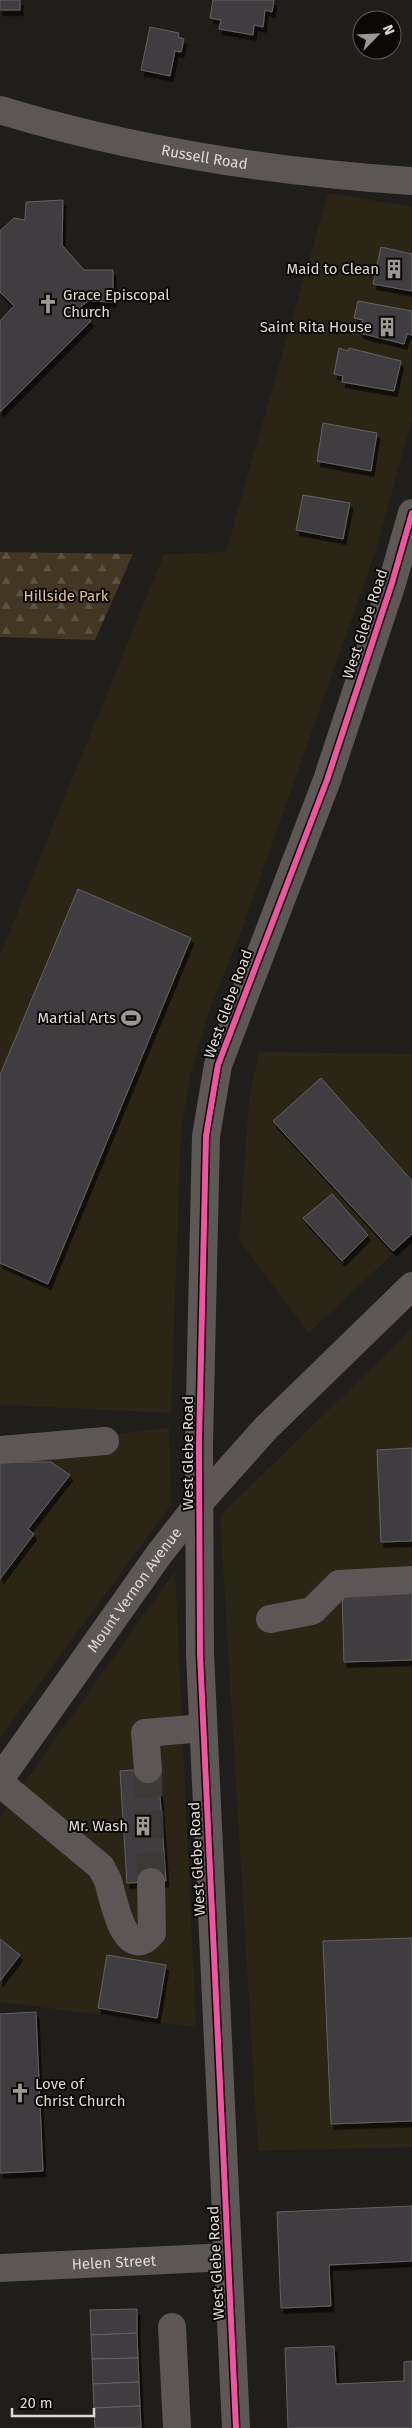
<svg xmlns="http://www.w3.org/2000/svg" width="412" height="2428" font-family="'Fira Sans',sans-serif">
	<defs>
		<pattern id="forest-firs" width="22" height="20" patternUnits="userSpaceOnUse" patternTransform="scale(1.25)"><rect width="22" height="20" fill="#433724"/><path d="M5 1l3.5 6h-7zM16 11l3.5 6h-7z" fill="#5e5343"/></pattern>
		<filter id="shadow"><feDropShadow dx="3" dy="5.5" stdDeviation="0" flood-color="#0009"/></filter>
	</defs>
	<rect width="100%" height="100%" fill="#201e1a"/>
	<g fill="#2b2516">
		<polygon points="328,193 412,207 412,420 375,553 242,929 210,1008 190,1076 181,1130 171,1413 0,1405 0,955 164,554 226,552"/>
		<polygon points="259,1052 412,1054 412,1236 309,1333 239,1241 249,1099"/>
		<polygon points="412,1328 412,2147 258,2151 220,1516"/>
		<polygon points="169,1428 171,1505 0,1737 0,1446"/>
		<polygon points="175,1571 196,2027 0,2002 0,1817"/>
	</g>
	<polygon fill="url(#forest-firs)" points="0,552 133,554 95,640 0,637"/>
	<g fill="#3f3c40" stroke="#646263" filter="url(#shadow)">
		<rect x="0" y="0" width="20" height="10"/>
		<polygon points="213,0 274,0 272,12 265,10 263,27 254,25 253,35 219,29 221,20 210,18"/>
		<polygon points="150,27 179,33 178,37 184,39 181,52 175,51 170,76 141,70"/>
		<polygon points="63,200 62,245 84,270 113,270 113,302 88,301 78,309 91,321 0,412 0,321 14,306 0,292 0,231 14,218 25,220 26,202"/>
		<polygon points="381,247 412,254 412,291 373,284"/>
		<polygon points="358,301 412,311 412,335 407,334 404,344 360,333 363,320 354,318"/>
		<polygon points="339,348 348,351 349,348 401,361 394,391 342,382 343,376 334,374"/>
		<polygon points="323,423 377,433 371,471 317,461"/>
		<polygon points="303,495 350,503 343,539 296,530"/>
		<polygon points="78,889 191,938 48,1284 0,1263 0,1075"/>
		<polygon points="321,1078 412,1181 412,1234 393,1251 273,1121"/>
		<polygon points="332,1194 368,1235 342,1261 303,1218"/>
		<polygon points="412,1448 412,1541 381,1542 377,1450"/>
		<polygon points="0,1462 51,1462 70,1475 28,1529 34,1534 0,1579"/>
		<polygon points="412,1583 412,1660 344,1662 342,1593"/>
		<polygon points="158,1768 166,1881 127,1883 120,1771"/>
		<polygon points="412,1938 412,2121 331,2124 323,1941"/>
		<polygon points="0,1939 20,1955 0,1981"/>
		<polygon points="107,1955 166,1965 157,2018 98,2008"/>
		<polygon points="36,2012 43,2171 0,2173 0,2014"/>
		<polygon points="412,2206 412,2261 329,2265 331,2306 281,2308 277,2212"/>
		<polygon points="137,2309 137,2333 91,2335 90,2310"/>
		<polygon points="137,2333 138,2358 92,2359 91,2335"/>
		<polygon points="334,2346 336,2384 404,2381 404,2362 412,2361 412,2428 288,2428 285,2348"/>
		<polygon points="138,2358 139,2382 93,2384 92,2359"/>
		<polygon points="139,2382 140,2406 94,2408 93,2384"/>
		<polygon points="140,2406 141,2428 95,2428 94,2408"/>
	</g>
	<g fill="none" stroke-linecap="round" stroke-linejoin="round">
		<polyline stroke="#3c3a36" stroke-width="28" stroke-dasharray="28 14" stroke-linecap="butt" points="148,1769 151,1882"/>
		<g stroke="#5c5756" stroke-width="28">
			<path id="s1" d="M0,110C134,151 273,172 412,181"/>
			<polyline points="0,1450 105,1441"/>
			<polyline points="270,1619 312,1611 339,1584 412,1580"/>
			<polyline points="148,1769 145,1733 203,1728"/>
			<path d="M0,1783L101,1867C103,1872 106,1876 108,1881C113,1896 124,1965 152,1933L151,1882"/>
			<path id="s2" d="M0,2268L228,2257"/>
			<polyline points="172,2327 177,2428"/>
		</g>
		<g stroke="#5d5856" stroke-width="28">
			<path id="s3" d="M0,1779L160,1553L200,1502L265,1429L412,1286"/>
			<polyline points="236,2428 200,1654 199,1444 206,1136 218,1065 327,780 392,583 412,513"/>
		</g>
		<defs>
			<polyline id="cycleway" points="236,2428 200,1654 199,1444 206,1136 218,1065 327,780 392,583 412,513"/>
		</defs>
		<use href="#cycleway" stroke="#0b0906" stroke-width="9"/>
		<use href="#cycleway" stroke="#f153a3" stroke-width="6"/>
	</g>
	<defs>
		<symbol id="building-bare" viewBox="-9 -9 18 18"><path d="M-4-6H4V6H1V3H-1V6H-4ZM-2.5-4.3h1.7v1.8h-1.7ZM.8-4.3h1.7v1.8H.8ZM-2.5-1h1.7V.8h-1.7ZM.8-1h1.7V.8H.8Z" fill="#9c9893" stroke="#0b0906" stroke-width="2.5" paint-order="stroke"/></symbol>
		<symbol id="church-bare" viewBox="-9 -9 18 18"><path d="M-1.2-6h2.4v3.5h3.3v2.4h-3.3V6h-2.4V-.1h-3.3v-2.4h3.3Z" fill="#9c9893" stroke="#0b0906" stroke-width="2.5" paint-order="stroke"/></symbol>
		<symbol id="stadium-bare" viewBox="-9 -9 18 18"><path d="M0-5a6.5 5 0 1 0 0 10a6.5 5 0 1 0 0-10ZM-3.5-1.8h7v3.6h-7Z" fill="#9c9893" stroke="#0b0906" stroke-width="2.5" paint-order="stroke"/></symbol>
	</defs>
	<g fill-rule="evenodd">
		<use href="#building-bare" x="380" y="255" width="28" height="28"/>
		<use href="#church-bare" x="34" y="290" width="28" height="28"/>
		<use href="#building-bare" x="373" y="313" width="28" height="28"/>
		<use href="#stadium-bare" x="117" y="1004" width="28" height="28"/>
		<use href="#building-bare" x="129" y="1812" width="28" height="28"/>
		<use href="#church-bare" x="6" y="2079" width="28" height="28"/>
	</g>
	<g text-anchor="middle" stroke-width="4" stroke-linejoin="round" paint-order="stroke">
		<g font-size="15" fill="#dedad4" stroke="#0b0906">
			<text dy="5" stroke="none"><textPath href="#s1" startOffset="210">Russell Road</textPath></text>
			<text transform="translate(365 624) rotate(-72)" y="5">West Glebe Road</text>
			<text transform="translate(228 1004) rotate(-70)" y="5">West Glebe Road</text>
			<text transform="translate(188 1453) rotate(-90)" y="5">West Glebe Road</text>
			<text dy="5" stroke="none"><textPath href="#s3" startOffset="232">Mount Vernon Avenue</textPath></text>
			<text transform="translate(197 1859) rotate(-93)" y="5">West Glebe Road</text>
			<text dy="5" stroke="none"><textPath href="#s2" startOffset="114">Helen Street</textPath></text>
			<text transform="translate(216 2263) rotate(-93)" y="5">West Glebe Road</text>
		</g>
		<g font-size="15" fill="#dedad4" stroke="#0b0906" text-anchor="end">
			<text x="379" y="274">Maid to Clean</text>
			<text x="63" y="300" text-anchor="start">Grace Episcopal<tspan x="63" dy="17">Church</tspan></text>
			<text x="372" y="332">Saint Rita House</text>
			<text x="116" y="1023">Martial Arts</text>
			<text x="128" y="1831">Mr. Wash</text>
			<text x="35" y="2089" text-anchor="start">Love of<tspan x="35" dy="17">Christ Church</tspan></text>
		</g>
		<g font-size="15" fill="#e7c38d" stroke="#0b0906">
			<text x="66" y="601">Hillside Park</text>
		</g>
	</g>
	<g transform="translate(377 35) rotate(66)"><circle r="24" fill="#0b0906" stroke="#5f5d58"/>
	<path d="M0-4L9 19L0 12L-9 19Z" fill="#9c9893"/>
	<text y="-8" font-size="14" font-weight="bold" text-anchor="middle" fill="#dedad4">N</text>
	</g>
	<path d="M12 2408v8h82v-8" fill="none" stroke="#dedad4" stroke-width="2.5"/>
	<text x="20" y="2408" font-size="15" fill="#dedad4" stroke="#0b0906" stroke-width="4" paint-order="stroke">20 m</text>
</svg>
